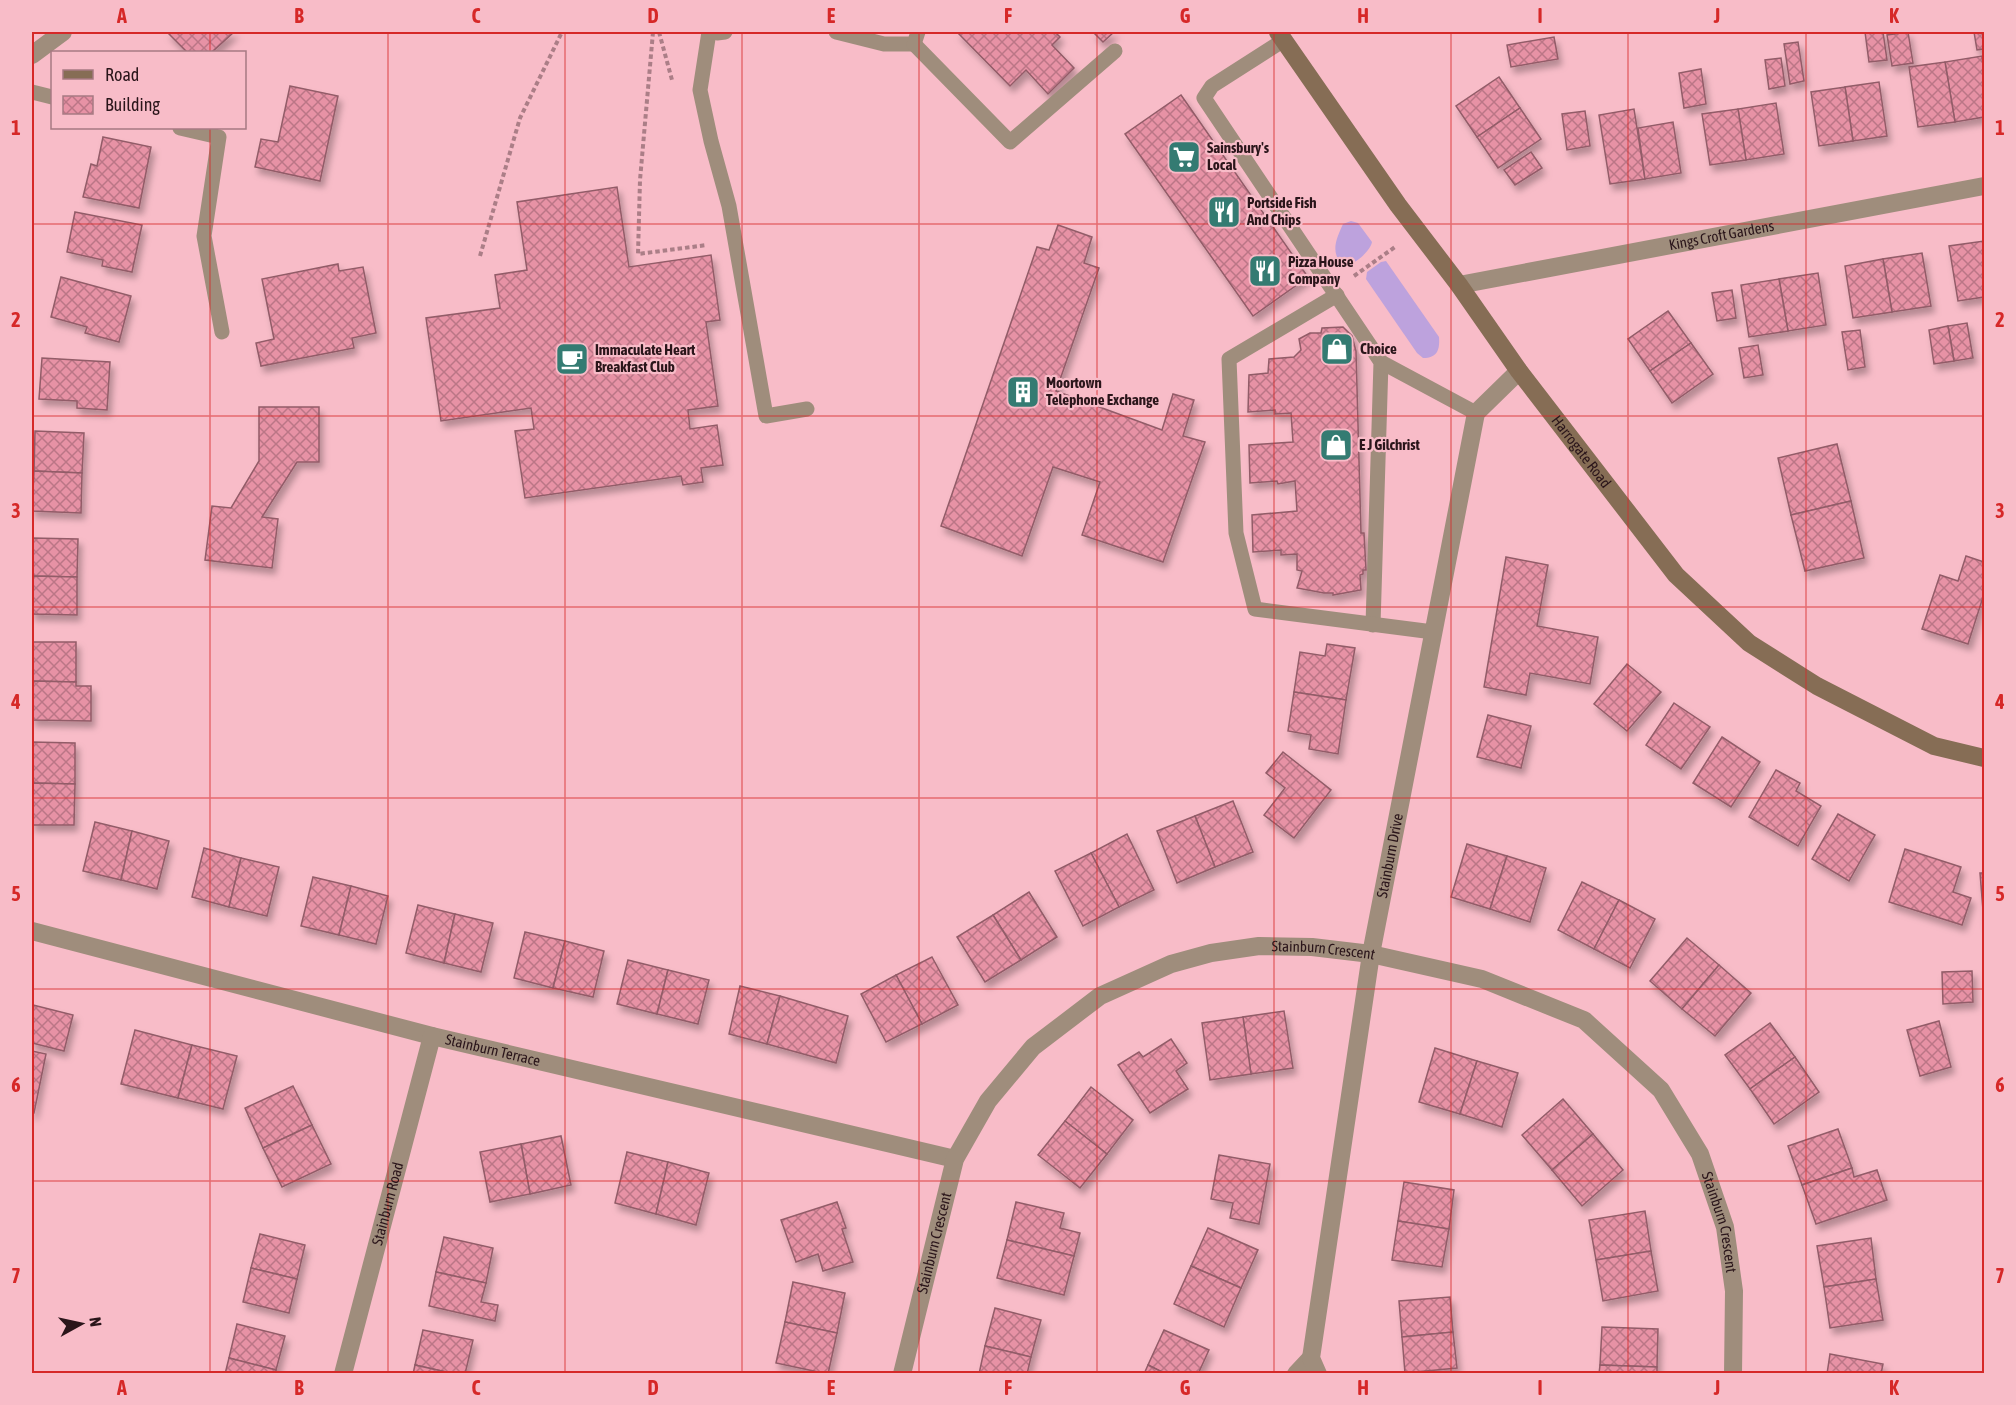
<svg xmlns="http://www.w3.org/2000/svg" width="2016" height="1405" font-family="'Asap Condensed',sans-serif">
	<defs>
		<pattern id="building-cross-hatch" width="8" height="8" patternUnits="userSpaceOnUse" patternTransform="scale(1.5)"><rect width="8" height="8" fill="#e792a5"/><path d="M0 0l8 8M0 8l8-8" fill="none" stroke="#bb7686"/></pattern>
		<filter id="shadow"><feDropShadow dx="3.5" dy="6" stdDeviation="3" flood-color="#0004"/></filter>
	</defs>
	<rect width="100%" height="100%" fill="#f8bcc8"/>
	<g fill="#bda2dd">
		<path d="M1351,221L1358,223L1372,242C1370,252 1353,266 1343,266C1330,252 1336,240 1343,224Z"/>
		<path d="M1386,261L1439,337C1440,350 1437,358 1423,358L1417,353L1366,279L1367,272L1381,262Z"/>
	</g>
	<g fill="url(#building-cross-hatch)" stroke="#925c68" stroke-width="1.5" filter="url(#shadow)">
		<polygon points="167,32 234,32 212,52 187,52"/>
		<polygon points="957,32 1055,32 1060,37 1052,45 1074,68 1048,94 1026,70 1010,86"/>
		<polygon points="1093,32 1114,32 1103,42"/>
		<polygon points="1865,32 1883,32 1887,60 1869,62"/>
		<polygon points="1908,32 1913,63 1892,66 1887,35"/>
		<polygon points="1974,32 1984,32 1984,49 1977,50"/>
		<polygon points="1554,37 1558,59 1511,67 1507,45"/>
		<polygon points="1798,42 1804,81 1790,84 1784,44"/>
		<polygon points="1982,56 1984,75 1984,117 1955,122 1945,62"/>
		<polygon points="1781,58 1785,86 1769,89 1765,60"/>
		<polygon points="1945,62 1955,122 1918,127 1909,67"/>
		<polygon points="1701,69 1706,104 1684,108 1679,73"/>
		<polygon points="1499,77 1520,108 1477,137 1456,106"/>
		<polygon points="1879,82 1887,136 1853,141 1845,87"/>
		<polygon points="290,86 338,96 320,181 255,167 261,139 278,142"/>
		<polygon points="1845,87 1853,141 1819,146 1811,92"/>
		<polygon points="1181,95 1308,277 1253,316 1125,134"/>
		<polygon points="1776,103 1784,154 1746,160 1738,109"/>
		<polygon points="1520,108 1541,139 1498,168 1477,137"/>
		<polygon points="1634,109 1645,179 1610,184 1599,115"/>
		<polygon points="1738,109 1746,160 1710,165 1702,114"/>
		<polygon points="1585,111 1590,146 1567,150 1562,114"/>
		<polygon points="1673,122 1681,173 1645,179 1638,128"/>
		<polygon points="103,137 151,147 139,208 83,197 91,164 97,166"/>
		<polygon points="1531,152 1542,168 1515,185 1504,170"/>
		<polygon points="617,187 629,267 711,255 720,320 706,322 718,406 688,410 690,429 717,425 723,465 701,468 703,482 683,485 681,476 525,498 515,431 534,429 531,408 441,421 426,318 500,308 495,275 527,270 517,202"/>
		<polygon points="75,212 142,225 132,272 102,266 103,260 67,252"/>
		<polygon points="1058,225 1092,237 1084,263 1099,268 1056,391 1162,430 1173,394 1194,400 1183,436 1205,442 1163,562 1082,535 1100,482 1053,467 1022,556 941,526 1037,247 1049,250"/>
		<polygon points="1984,241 1984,297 1958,301 1949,246"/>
		<polygon points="1922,253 1931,306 1892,312 1883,259"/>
		<polygon points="1883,259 1892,312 1853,318 1845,266"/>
		<polygon points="338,264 339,271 363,267 376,333 352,338 354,348 261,366 256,343 274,339 262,279"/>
		<polygon points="1818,273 1826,325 1788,331 1779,279"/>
		<polygon points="61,277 131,296 119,342 85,333 87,327 51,317"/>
		<polygon points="1779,279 1788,331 1749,337 1741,285"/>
		<polygon points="1732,290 1736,318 1717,321 1712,293"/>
		<polygon points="1668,311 1691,343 1650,371 1628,339"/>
		<polygon points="1967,323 1973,358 1954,361 1948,326"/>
		<polygon points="1948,326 1954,361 1934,364 1929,330"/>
		<polygon points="1343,327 1352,336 1356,351 1361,533 1364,533 1366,570 1363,570 1363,574 1360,575 1361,590 1333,595 1333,593 1324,593 1297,588 1302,571 1297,570 1297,554 1281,555 1281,550 1253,552 1252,515 1297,511 1295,481 1278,484 1277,481 1250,483 1249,445 1293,442 1291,413 1275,414 1275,410 1248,412 1249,375 1268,373 1269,359 1294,357 1301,350 1299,339 1310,333 1321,333 1322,328"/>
		<polygon points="1860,330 1865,367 1848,370 1842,332"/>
		<polygon points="1691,343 1713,374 1672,403 1650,371"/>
		<polygon points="1758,345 1763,375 1744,378 1739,348"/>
		<polygon points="42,358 110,362 107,410 77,408 77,401 39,399"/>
		<polygon points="259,407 319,407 319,462 297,462 262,517 278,519 272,568 205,560 212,506 231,508 259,461"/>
		<polygon points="35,431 84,433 82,473 34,471"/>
		<polygon points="1837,444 1851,501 1791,515 1778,458"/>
		<polygon points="34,471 82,473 81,513 32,511"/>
		<polygon points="1851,501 1864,558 1805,571 1791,515"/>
		<polygon points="32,538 78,539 77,577 32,576"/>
		<polygon points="1966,556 1984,562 1984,594 1968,644 1922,629 1940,575 1958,581"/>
		<polygon points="1506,557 1548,565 1537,626 1598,637 1590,684 1530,673 1526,695 1484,687"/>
		<polygon points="32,576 77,577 77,615 32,614"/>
		<polygon points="32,642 76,642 76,682 32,681"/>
		<polygon points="1327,644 1355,648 1346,700 1294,692 1300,652 1325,656"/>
		<polygon points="1627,664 1661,692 1627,731 1594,704"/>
		<polygon points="32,681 76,682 76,686 91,686 91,721 32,720"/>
		<polygon points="1294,692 1346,700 1338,754 1309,749 1311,735 1288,731"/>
		<polygon points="1674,703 1710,727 1681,769 1646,745"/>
		<polygon points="1488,715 1531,726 1521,768 1477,757"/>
		<polygon points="1722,737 1760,762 1731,807 1693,783"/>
		<polygon points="32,742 75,743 75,784 32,783"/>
		<polygon points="1283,752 1331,790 1294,838 1264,815 1285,788 1266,773"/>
		<polygon points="1776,770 1800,783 1796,791 1821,806 1798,846 1749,817"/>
		<polygon points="32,783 75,784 74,825 32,825"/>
		<polygon points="1233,801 1253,852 1215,867 1195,816"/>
		<polygon points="1838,814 1875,835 1849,881 1812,859"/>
		<polygon points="1195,816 1215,867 1177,883 1157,831"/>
		<polygon points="95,822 132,831 121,880 83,871"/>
		<polygon points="132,831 169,841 157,889 121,880"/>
		<polygon points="1127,834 1154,890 1119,907 1091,853"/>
		<polygon points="1467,844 1507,856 1490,909 1451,897"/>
		<polygon points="204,848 241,858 229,907 192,897"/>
		<polygon points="1905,849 1961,867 1953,892 1971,898 1962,925 1889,902"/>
		<polygon points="1091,853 1119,907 1083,926 1055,871"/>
		<polygon points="1507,856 1546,868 1530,922 1490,909"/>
		<polygon points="241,858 279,867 267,916 229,907"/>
		<polygon points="1980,873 1984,873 1984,923"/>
		<polygon points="313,877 351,886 339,935 301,926"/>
		<polygon points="1582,882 1619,900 1594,949 1558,930"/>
		<polygon points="351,886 388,896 376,944 339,935"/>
		<polygon points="1029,892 1057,937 1021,960 993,915"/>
		<polygon points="1619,900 1655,919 1630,968 1594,949"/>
		<polygon points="418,905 455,914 444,963 406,953"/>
		<polygon points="455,914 493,923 481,972 444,963"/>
		<polygon points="993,915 1021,960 985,982 957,937"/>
		<polygon points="525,932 565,941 553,988 514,978"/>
		<polygon points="1687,938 1719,965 1682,1009 1650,981"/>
		<polygon points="565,941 604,951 593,997 553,988"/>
		<polygon points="932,957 958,1005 922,1024 896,975"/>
		<polygon points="628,960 668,970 657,1014 617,1004"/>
		<polygon points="1719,965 1751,993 1715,1036 1682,1009"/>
		<polygon points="668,970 709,980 698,1024 657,1014"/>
		<polygon points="1972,971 1973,1002 1943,1004 1942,972"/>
		<polygon points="896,975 922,1024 886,1042 861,994"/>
		<polygon points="740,986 780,996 767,1044 729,1034"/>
		<polygon points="780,996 848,1016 836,1063 767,1044"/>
		<polygon points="33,1005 73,1015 64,1051 32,1043 32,1012"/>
		<polygon points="1284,1011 1293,1068 1251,1074 1243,1017"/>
		<polygon points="1243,1017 1251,1074 1210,1080 1202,1023"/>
		<polygon points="1939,1021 1951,1067 1920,1076 1907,1030"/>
		<polygon points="1770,1023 1795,1057 1750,1089 1725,1055"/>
		<polygon points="135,1030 192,1045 178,1098 121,1084"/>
		<polygon points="1171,1039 1187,1063 1176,1071 1188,1089 1150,1113 1118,1065 1139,1052 1143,1057"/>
		<polygon points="192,1045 237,1056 223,1109 178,1098"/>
		<polygon points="1435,1048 1477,1061 1460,1114 1419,1102"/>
		<polygon points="32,1051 46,1054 34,1113 32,1113"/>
		<polygon points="1795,1057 1819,1092 1774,1124 1750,1089"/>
		<polygon points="1477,1061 1518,1073 1502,1127 1460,1114"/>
		<polygon points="293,1086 312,1125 263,1148 245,1108"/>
		<polygon points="1091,1087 1133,1120 1107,1154 1065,1121"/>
		<polygon points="1563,1099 1593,1134 1552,1170 1522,1135"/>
		<polygon points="1065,1121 1107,1154 1080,1188 1038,1155"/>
		<polygon points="312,1125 331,1164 282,1187 263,1148"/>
		<polygon points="1838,1129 1852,1168 1802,1185 1788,1146"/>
		<polygon points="1593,1134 1623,1170 1582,1206 1552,1170"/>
		<polygon points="561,1136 571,1185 530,1194 521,1144"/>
		<polygon points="521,1144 530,1194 490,1202 480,1152"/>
		<polygon points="627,1152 668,1162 656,1214 615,1203"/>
		<polygon points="1219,1155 1270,1164 1259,1224 1230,1218 1233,1203 1211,1199"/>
		<polygon points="668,1162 709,1173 696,1225 656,1214"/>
		<polygon points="1852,1168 1854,1177 1877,1170 1887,1200 1816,1224 1802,1185"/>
		<polygon points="1404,1182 1454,1190 1449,1229 1398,1221"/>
		<polygon points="837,1202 846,1228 842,1229 853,1262 823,1271 818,1254 796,1262 781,1220"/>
		<polygon points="1016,1202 1064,1213 1060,1228 1080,1233 1074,1256 1007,1240"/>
		<polygon points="1645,1211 1651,1251 1596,1260 1589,1220"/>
		<polygon points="1398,1221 1449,1229 1442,1267 1392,1260"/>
		<polygon points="1208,1228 1258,1250 1241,1288 1191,1266"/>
		<polygon points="260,1234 305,1245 297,1279 251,1268"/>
		<polygon points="444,1237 493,1248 486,1283 436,1272"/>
		<polygon points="1871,1238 1876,1279 1824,1287 1817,1246"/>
		<polygon points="1007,1240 1074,1256 1064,1295 997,1278"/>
		<polygon points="1651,1251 1658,1291 1603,1301 1596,1260"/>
		<polygon points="1191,1266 1241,1288 1224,1327 1174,1304"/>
		<polygon points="251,1268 297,1279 289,1313 243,1302"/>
		<polygon points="436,1272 486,1283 481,1302 498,1305 495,1321 429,1306"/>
		<polygon points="1876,1279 1883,1320 1830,1328 1824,1287"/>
		<polygon points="793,1282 845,1293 837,1333 785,1322"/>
		<polygon points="1450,1297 1453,1332 1402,1337 1399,1301"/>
		<polygon points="995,1308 1041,1320 1031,1357 985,1346"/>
		<polygon points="785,1322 837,1333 828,1374 776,1363"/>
		<polygon points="237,1324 285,1336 276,1370 229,1358"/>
		<polygon points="1602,1327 1658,1329 1657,1367 1600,1365"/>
		<polygon points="423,1330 473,1340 465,1374 455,1374 415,1365"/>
		<polygon points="1164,1330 1209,1350 1198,1374 1166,1374 1148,1365"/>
		<polygon points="1453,1332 1457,1368 1405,1373 1402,1337"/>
		<polygon points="985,1346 1031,1357 1027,1374 979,1374"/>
		<polygon points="1830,1354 1883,1364 1881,1374 1827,1374"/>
		<polygon points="229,1358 276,1370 275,1374 225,1374"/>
		<polygon points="415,1365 455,1374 413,1374"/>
		<polygon points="1148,1365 1166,1374 1144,1374"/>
		<polygon points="1600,1365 1657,1367 1657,1374 1599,1374"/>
	</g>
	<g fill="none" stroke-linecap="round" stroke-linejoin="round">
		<g stroke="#ab7e87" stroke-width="4" stroke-dasharray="4.5 3" stroke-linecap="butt">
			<polyline points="653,32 640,180 638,254 707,245"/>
			<polyline points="659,32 672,80"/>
			<polyline points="480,256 520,118 562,32"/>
			<polyline points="1354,276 1395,247"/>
		</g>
		<g stroke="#9f8d7c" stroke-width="15">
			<polyline points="709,32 700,90 711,141 729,206 766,416 807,409"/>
			<polyline points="714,32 717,33 725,32"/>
			<polyline points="836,32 884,44 914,44 918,32"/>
			<polyline points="1284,40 1212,86 1204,98 1381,362 1373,625"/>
			<polyline points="914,44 1010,142 1115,51"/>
			<polyline points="32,92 52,97"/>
			<polyline points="180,128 219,137 204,236 222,332"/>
			<polyline points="1337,295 1229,359 1236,533 1255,609 1433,632"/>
			<polyline points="1381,362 1476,413"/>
		</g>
		<g stroke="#9f8d7c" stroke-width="18">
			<polyline points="32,55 63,32"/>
			<path id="s1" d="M1459,285L1984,186"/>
			<path id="s2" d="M32,931L432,1036L955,1159"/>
			<path id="s3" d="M343,1374L432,1036"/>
			<path id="s4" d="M902,1374L955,1159L988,1101L1033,1047L1100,996L1171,964L1211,953L1259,946L1312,947L1371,954L1482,979L1584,1020L1661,1090L1700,1154L1725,1227L1734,1291L1733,1374"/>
			<polyline points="1296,1374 1311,1358"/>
			<path id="s5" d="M1318,1374L1311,1358L1371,954L1476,413L1519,371"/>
		</g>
		<path stroke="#866d55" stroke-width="18" id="s6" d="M1278,32L1398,205L1459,285L1519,371L1676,575L1749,643L1817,686L1934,746L1984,758"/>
	</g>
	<path fill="none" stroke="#d62828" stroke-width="1.5" stroke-opacity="0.55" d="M210,32V52M388,32V1374M565,32V1374M742,32V1374M919,32V1374M1097,32V1374M1274,32V1374M1451,32V1374M1628,32V1374M1806,32V1374M210,128V1374M32,224H1984M32,416H1984M32,607H1984M32,798H1984M32,989H1984M32,1181H1984"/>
	<defs>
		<symbol id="supermarket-square" viewBox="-11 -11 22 22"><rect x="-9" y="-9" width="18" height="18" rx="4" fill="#347b72" stroke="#f8bcc8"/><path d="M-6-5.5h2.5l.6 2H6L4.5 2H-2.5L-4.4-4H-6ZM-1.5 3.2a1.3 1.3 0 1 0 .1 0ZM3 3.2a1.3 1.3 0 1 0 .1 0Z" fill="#fff"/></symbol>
		<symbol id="restaurant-square" viewBox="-11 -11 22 22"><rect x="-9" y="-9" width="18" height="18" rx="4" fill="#347b72" stroke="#f8bcc8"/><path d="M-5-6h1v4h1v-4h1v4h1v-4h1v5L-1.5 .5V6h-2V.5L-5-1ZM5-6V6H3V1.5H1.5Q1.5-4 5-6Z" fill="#fff"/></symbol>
		<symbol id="shop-square" viewBox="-11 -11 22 22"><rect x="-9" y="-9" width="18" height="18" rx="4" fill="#347b72" stroke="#f8bcc8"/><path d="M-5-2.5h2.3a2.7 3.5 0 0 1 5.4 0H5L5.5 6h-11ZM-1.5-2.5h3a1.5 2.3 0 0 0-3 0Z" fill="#fff"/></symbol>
		<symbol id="cafe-square" viewBox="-11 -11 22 22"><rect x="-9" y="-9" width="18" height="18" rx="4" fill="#347b72" stroke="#f8bcc8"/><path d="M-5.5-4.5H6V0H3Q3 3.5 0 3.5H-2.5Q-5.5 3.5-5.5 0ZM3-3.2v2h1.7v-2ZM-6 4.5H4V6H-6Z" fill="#fff"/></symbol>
		<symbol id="building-square" viewBox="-11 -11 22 22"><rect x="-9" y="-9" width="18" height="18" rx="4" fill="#347b72" stroke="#f8bcc8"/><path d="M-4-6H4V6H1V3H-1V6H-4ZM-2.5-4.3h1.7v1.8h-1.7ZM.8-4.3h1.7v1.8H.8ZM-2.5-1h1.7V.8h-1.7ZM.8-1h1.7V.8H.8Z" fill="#fff"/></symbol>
	</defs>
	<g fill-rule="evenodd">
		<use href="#supermarket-square" x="1165" y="138" width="38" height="38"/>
		<use href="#restaurant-square" x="1205" y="193" width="38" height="38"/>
		<use href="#restaurant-square" x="1246" y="252" width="38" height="38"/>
		<use href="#shop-square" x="1318" y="330" width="38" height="38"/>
		<use href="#cafe-square" x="553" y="340" width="38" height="38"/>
		<use href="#building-square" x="1004" y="373" width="38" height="38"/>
		<use href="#shop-square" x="1317" y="426" width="38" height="38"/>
	</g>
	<g text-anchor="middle" stroke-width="4.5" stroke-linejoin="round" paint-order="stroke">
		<g font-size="15" font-weight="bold" fill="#2a151a" stroke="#f8bcc8" text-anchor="start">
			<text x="1207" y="153">Sainsbury's<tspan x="1207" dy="17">Local</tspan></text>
			<text x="1247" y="208">Portside Fish<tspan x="1247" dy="17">And Chips</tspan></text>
			<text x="1288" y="267">Pizza House<tspan x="1288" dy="17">Company</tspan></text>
			<text x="1360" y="354">Choice</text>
			<text x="595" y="355">Immaculate Heart<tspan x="595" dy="17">Breakfast Club</tspan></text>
			<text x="1046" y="388">Moortown<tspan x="1046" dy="17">Telephone Exchange</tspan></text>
			<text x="1359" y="450">E J Gilchrist</text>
		</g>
		<g font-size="15" fill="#2a151a" stroke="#f8bcc8">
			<text dy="5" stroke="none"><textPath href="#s1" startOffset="267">Kings Croft Gardens</textPath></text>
			<text dy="5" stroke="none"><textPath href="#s6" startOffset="518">Harrogate Road</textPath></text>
			<text dy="5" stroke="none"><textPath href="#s5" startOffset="526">Stainburn Drive</textPath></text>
			<text dy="5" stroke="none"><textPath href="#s4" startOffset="675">Stainburn Crescent</textPath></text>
			<text dy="5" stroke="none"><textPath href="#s2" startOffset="476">Stainburn Terrace</textPath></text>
			<text dy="5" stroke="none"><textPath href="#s3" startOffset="176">Stainburn Road</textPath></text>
			<text dy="5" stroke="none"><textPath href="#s4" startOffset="1197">Stainburn Crescent</textPath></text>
			<text dy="5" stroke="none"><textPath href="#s4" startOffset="135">Stainburn Crescent</textPath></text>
		</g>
	</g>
	<rect width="2016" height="1405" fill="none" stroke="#f8bcc8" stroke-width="66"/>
	<rect x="51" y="51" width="195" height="78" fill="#f8bcc8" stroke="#a67982" stroke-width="1.5"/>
	<rect x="63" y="70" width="30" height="9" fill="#866d55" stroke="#a67982" stroke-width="1.5"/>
	<text x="105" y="81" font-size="18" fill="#2a151a">Road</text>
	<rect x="63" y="96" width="30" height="18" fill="url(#building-cross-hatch)" stroke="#a67982" stroke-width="1.5"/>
	<text x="105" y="111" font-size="18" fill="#2a151a">Building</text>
	<g transform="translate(81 1324) rotate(82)" stroke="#f8bcc8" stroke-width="4.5" paint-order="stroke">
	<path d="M0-4.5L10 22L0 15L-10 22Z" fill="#2a151a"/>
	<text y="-9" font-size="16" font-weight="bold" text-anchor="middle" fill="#2a151a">N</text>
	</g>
	<rect x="33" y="33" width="1950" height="1339" fill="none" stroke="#d62828" stroke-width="2"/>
	<g font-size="20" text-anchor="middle" font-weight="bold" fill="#d62828">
		<text x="122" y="23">A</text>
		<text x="299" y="23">B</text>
		<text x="476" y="23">C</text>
		<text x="653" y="23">D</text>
		<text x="831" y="23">E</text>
		<text x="1008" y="23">F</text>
		<text x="1185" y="23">G</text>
		<text x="1363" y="23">H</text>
		<text x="1540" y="23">I</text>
		<text x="1717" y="23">J</text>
		<text x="1894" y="23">K</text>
		<text x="16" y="135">1</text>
		<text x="2000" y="135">1</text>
		<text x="16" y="327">2</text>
		<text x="2000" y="327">2</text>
		<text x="16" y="518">3</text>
		<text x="2000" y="518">3</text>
		<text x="16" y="709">4</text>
		<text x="2000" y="709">4</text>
		<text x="16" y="901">5</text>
		<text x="2000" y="901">5</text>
		<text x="16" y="1092">6</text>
		<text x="2000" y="1092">6</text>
		<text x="16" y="1283">7</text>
		<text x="2000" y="1283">7</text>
		<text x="122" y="1395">A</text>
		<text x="299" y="1395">B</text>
		<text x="476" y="1395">C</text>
		<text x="653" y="1395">D</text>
		<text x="831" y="1395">E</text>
		<text x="1008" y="1395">F</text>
		<text x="1185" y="1395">G</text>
		<text x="1363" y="1395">H</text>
		<text x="1540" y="1395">I</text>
		<text x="1717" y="1395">J</text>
		<text x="1894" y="1395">K</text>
	</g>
</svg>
